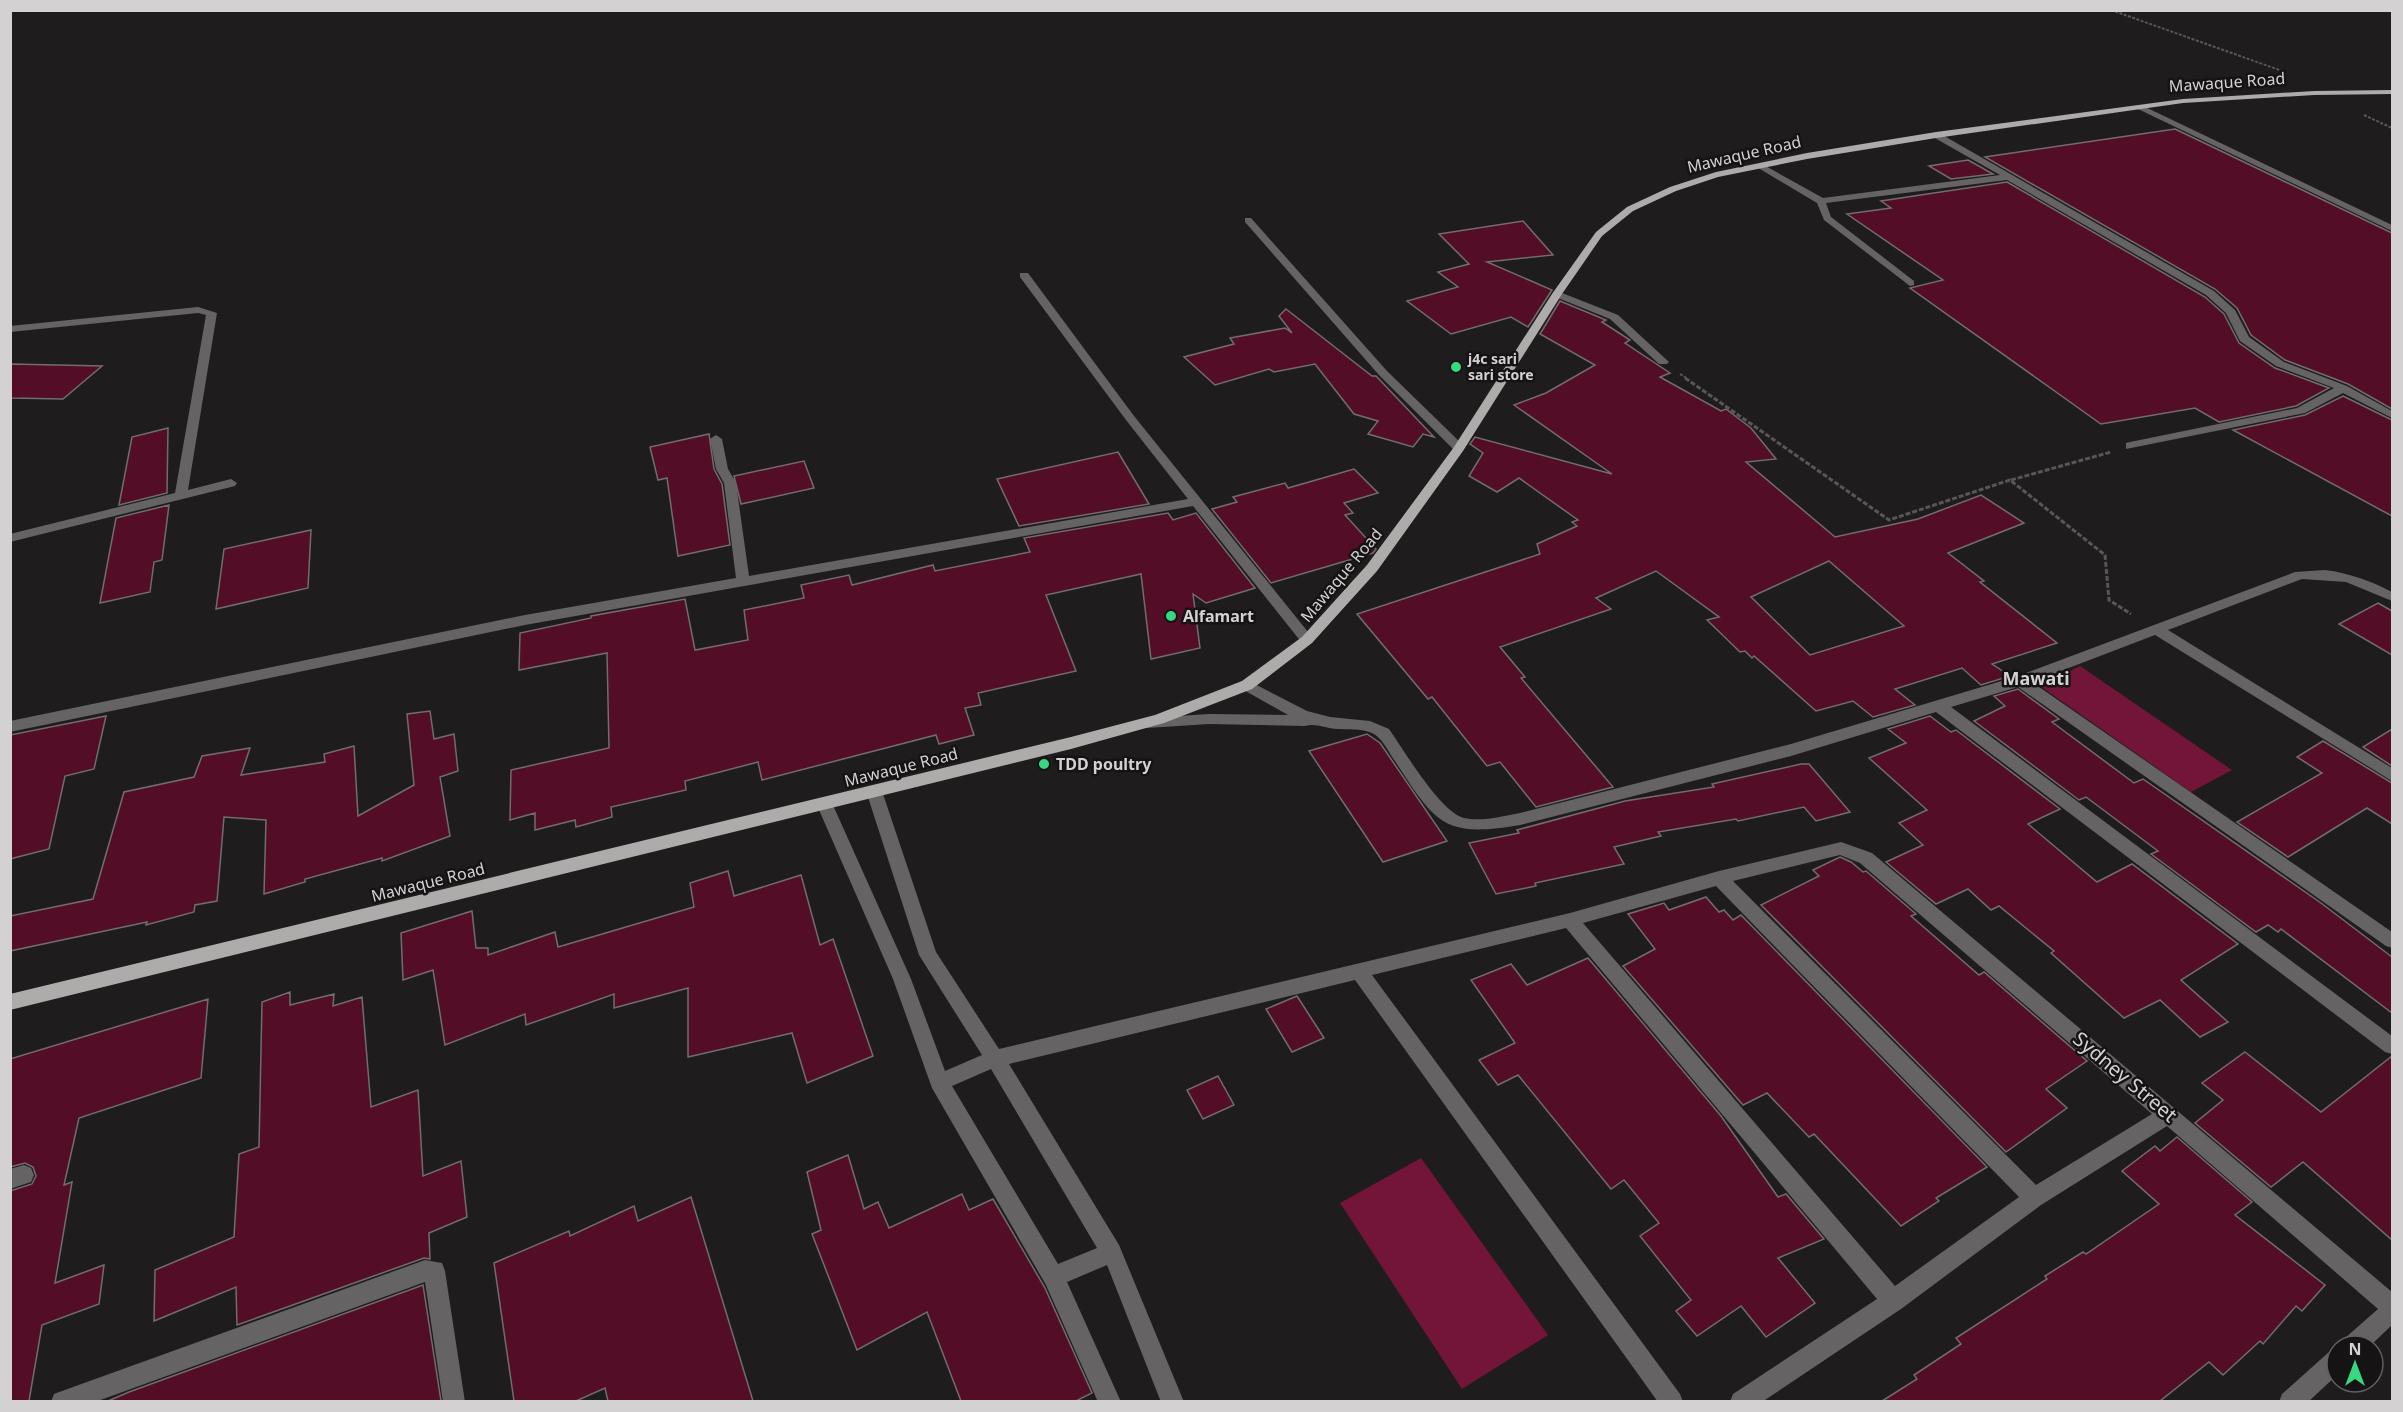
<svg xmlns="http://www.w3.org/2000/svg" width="2403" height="1412" font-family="'Noto Sans',sans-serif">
	<rect width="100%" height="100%" fill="#1f1c1d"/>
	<g fill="#721538">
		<polygon points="2080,666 2232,770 2191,792 2040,686"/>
		<polygon points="1421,1158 1548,1335 1462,1389 1340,1203"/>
	</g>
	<g fill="#540d27" stroke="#706d6d" stroke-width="1.5" fill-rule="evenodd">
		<polygon points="2175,129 2392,233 2392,409 2348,384 2285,360 2251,335 2237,308 2215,289 1985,157"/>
		<polygon points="1968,160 1993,174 1951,179 1929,166"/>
		<polygon points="2007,182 2205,297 2224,314 2239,343 2275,368 2329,388 2296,406 2219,422 2195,408 2101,424 1910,288 1943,280 1847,214 1891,208 1881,201"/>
		<polygon points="1523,221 1553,255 1487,262 1552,290 1528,327 1511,317 1451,334 1407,301 1458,287 1438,272 1469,264 1439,234"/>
		<path d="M1560,301L1606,320L1602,322L1630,340L1625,343L1670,373L1660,377L1721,411L1726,409L1751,428L1776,459L1746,462L1835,537L1918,519L1981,495L2024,523L1948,553L1984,581L1980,582L2057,643L1992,664L2010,676L1981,685L1962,668L1895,689L1915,705L1873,717L1853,701L1816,711L1754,656L1752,658L1745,651L1740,652L1707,620L1719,617L1656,571L1596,598L1611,609L1500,647L1525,677L1521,678L1613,787L1536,807L1500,762L1487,766L1432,697L1428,699L1357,614L1540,554L1537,544L1577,526L1572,522L1578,520L1519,478L1497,492L1469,476L1483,453L1470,444L1475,437L1612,474L1514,405L1546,393L1595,365L1540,334ZM1829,561L1904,626L1810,655L1751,597Z"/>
		<polygon points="1286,309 1372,376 1376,376 1434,437 1423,434 1413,447 1368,434 1378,421 1354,414 1315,364 1274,372 1269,369 1215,385 1184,357 1234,344 1230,338 1285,328 1292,333 1279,316"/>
		<polygon points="10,364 102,366 63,399 10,398"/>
		<polygon points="2343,396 2392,420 2392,516 2233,430 2305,415"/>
		<polygon points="168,428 167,493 119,505 132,437"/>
		<polygon points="709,434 714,469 722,484 730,545 678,556 667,478 658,480 650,447"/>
		<polygon points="1118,452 1149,504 1019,526 997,479"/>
		<polygon points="804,461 814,488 741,504 734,476"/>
		<polygon points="1354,469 1378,493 1344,503 1353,513 1345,515 1376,549 1373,553 1271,583 1212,509 1237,502 1233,497 1285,483 1288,488"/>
		<polygon points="169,505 162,560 154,562 150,592 100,603 116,518"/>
		<polygon points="1168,513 1173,520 1196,513 1255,588 1206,603 1193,594 1200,648 1151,659 1141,574 1046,595 1076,671 978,693 981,705 965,708 974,735 939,744 936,735 762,780 758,762 685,781 686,790 611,807 612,817 576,827 575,820 535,830 535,813 510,820 511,770 609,748 607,653 519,670 520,633 591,618 591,616 685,599 695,650 748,640 744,610 804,598 801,585 849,575 852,585 933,565 935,571 1030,552 1024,538"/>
		<polygon points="311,530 308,588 216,609 224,549"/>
		<polygon points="2378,603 2392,611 2392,655 2339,624"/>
		<polygon points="2018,689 2059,719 2052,722 2134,783 2143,779 2321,903 2392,957 2392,1013 2281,929 2278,932 2268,925 2256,932 2151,854 2158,851 2086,797 2079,800 1974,721 2005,706 1994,696"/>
		<polygon points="430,711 434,739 454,734 458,771 440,777 450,836 382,861 382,858 305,879 305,882 264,894 266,820 224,817 217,901 195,905 194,912 146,925 147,922 10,951 10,916 93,899 124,792 194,777 202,756 250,748 241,775 325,762 324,754 354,746 358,816 414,785 407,714"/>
		<polygon points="106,716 94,769 65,776 49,849 10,859 10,735"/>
		<polygon points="1930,716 1951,732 1956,730 2060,809 2028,824 2097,882 2132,864 2238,944 2181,980 2228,1022 2200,1037 2160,1000 2124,1018 2051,953 2054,951 1999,906 1991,910 1968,889 1936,904 1886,862 1923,845 1899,823 1927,810 1869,758 1906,743 1888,729"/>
		<polygon points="2392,729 2392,766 2363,747"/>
		<polygon points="1367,734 1380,743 1447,841 1383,862 1309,751"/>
		<polygon points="2323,741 2392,783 2392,824 2367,808 2288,857 2237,822 2322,773 2297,757"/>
		<polygon points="1801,764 1809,764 1850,812 1816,821 1804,807 1738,821 1736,819 1658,832 1661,836 1614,847 1624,864 1535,883 1536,886 1496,894 1469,843 1519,833 1517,830 1625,801 1714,787 1712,784"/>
		<polygon points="1840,857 1851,862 1863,872 1866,871 1916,914 1911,916 1979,975 1984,972 2087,1061 2046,1089 2067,1108 2006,1152 1761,905 1819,876 1813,870"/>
		<polygon points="728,871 734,896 801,875 820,945 833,939 873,1056 807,1083 792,1033 688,1057 688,988 614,1008 614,994 526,1025 525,1014 445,1045 433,970 403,980 401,933 472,911 476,948 488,948 488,955 555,932 558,947 694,907 690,883"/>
		<polygon points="1706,897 1719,912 1724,910 1733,920 1741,915 1987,1167 1936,1198 1939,1201 1901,1226 1814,1134 1809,1137 1767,1093 1743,1105 1623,966 1655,949 1628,914 1664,903 1669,910"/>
		<polygon points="1588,958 1721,1116 1778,1197 1786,1194 1824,1239 1778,1258 1815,1303 1766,1337 1741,1306 1697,1336 1676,1311 1691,1300 1640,1236 1659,1223 1624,1180 1611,1189 1518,1075 1498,1085 1479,1060 1515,1043 1471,980 1511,964 1527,985"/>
		<polygon points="290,992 290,1005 334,994 333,1006 362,997 371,1107 418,1090 423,1176 461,1161 467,1217 429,1233 430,1259 424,1258 237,1325 236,1287 154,1321 155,1270 234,1237 239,1154 259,1147 262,1002"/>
		<polygon points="1297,996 1324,1038 1292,1052 1266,1009"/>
		<polygon points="208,999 201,1078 79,1118 64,1185 72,1182 55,1283 104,1265 99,1304 42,1325 29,1401 10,1401 10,1191 32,1184 36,1176 33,1167 25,1163 10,1167 10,1059"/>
		<polygon points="2245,1052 2321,1112 2392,1056 2392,1240 2303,1162 2271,1187 2195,1123 2223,1100 2202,1083"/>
		<polygon points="1218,1076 1234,1105 1203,1119 1187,1090"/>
		<polygon points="2177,1137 2252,1202 2235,1215 2325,1285 2302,1311 2296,1306 2263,1344 2260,1341 2223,1375 2209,1362 2160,1401 1882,1401 1917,1379 1914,1375 1961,1344 1956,1338 2047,1279 2045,1276 2083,1252 2086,1254 2159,1204 2122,1171 2155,1146 2160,1151"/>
		<polygon points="848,1155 864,1209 878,1202 889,1228 962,1194 969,1210 993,1199 1045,1288 1092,1393 1076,1401 961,1401 927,1312 857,1350 812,1234 821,1230 807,1172"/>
		<polygon points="691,1197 753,1401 608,1401 605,1388 576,1401 514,1401 494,1263 569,1231 570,1236 634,1206 638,1221"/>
		<polygon points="423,1285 441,1401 108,1401 129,1392"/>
	</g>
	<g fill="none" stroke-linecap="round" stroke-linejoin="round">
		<g stroke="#595657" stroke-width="2" stroke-dasharray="3 1.5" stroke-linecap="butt">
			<polyline points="2111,10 2285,72"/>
			<polyline points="2364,115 2392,128"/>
			<polyline points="1680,374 1688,379"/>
		</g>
		<g stroke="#595657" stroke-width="3" stroke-dasharray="5 2" stroke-linecap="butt">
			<polyline points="1685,378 1889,520 2010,480 2105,555 2109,600 2131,614"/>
			<polyline points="2011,480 2111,452"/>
		</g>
		<g fill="#656363" fill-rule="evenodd">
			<polygon points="2141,105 2392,225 2392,231 2138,109 2137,107"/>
			<polygon points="1933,133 1939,133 2214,291 2235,310 2249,337 2284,362 2347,386 2392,411 2392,418 2343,393 2305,413 2126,449 2126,443 2130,442 2297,408 2334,388 2276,366 2240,341 2226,313 2206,295 2007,180 1826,203 1831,217 1914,281 1914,285 1910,286 1824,220 1817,203 1755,166 1762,164 1823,198 2000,175 1933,137"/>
			<polygon points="1245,218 1251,218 1387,371 1463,445 1463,451 1455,451 1379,375 1245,222"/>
			<polygon points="1020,273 1028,273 1134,416 1312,637 1314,640 1312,643 1302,643 1193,506 525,625 10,732 10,721 525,615 736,578 724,483 716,469 710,439 716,435 722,439 728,469 736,483 749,576 1188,499 1126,420 1020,277"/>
			<polygon points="1557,291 1618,315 1669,362 1667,364 1659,364 1610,319 1553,296 1552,294"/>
			<polygon points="198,307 217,313 188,490 231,479 237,483 235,486 10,542 10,534 175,493 206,315 198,313 10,332 10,326"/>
			<path d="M2325,570C2349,573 2371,581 2392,592V601L2346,582L2302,579L2168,630L2392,768V781L2155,635L2032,682L2392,932V948L2386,946L2018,687L1951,707L2392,1036V1054L2385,1052L1936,712L1791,756L1520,825C1443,838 1436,824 1395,761C1388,752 1383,738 1372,733C1361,728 1347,730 1336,729C1324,728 1316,723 1305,726L1209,724L1147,728L1139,723L1147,718L1209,714L1288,715L1242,689L1240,685L1242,681L1247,680L1307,711L1330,717L1370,721L1389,729C1404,750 1440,812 1464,818C1482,822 1503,816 1520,813L1791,744L2015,677L2295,572Z"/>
			<path d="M874,785L880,787L882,791L936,952L999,1049L1570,913L1719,871L1841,842L1872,853L2392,1292V1325L2370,1346H2342L2345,1338L2378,1309L2167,1126L2041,1205L1901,1309L1762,1402H1730L1733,1394L1877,1299L1566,928L1372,975L1680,1394L1683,1402H1658L1355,980L1009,1064L1119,1245L1184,1402H1161L1107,1265L1067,1282L1121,1402H1098L1046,1285L932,1088L893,979L816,803L818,799H830L832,803L911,979L945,1071L982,1055L919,955L866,791L868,787ZM1840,855L1860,863L2152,1114L2036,1185L1733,881ZM1716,886L2019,1197L1895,1286L1583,923ZM991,1069L1097,1248L1058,1264L952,1086Z"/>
			<polygon points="24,1165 31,1168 34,1175 31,1182 10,1189 10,1169"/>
			<polygon points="425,1260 442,1263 445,1271 465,1402 443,1402 425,1282 95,1402 51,1402 54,1394 62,1391"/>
			<polygon points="2337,1349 2337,1375 2308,1402 2279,1402 2282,1394 2329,1352"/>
		</g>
		<polygon fill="#aeabab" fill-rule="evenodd" points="2392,90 2392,94 2314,95 2183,103 1936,138 1807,159 1718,177 1676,191 1633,211 1602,236 1562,294 1463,451 1377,571 1312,643 1252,689 1164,723 1071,749 10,1010 10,994 1071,737 1155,715 1242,681 1302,637 1367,565 1454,447 1552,294 1596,232 1627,207 1670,187 1716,172 1807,153 1936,132 2183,99 2314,91"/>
	</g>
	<g fill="#37d880" stroke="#161314" stroke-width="2">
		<circle cx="1456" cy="367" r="6"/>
		<circle cx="1171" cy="616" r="6"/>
		<circle cx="1044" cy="764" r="6"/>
	</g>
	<g text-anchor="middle" stroke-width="5" stroke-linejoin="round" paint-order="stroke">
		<g font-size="14" font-weight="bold" fill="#d3d1d1" stroke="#161314" text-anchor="start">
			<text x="1468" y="364">j4c sari<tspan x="1468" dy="16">sari store</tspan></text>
		</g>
		<g font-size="16" fill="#d3d1d1" stroke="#161314">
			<text transform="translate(2227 82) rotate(-4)" y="6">Mawaque Road</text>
			<text transform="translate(1744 154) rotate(-13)" y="6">Mawaque Road</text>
			<text transform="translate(1341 575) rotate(-50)" y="6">Mawaque Road</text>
			<text transform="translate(901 767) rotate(-14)" y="6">Mawaque Road</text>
			<text transform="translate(428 882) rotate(-14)" y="6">Mawaque Road</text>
		</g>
		<g font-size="16" font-weight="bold" fill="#d3d1d1" stroke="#161314" text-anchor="start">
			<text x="1183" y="622">Alfamart</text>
			<text x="1056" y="770">TDD poultry</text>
		</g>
		<g font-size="18" font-weight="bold" fill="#d3d1d1" stroke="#161314">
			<text x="2036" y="685">Mawati</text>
		</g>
		<g font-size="20" fill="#d3d1d1" stroke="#161314">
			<text transform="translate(2125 1077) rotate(40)" y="7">Sydney Street</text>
		</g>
	</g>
	<rect width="2403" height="1412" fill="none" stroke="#d3d1d1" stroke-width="24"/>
	<g transform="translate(2355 1364)"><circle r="28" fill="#161314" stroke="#625f60" stroke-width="1.5"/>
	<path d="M0-4.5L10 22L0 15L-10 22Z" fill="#37d880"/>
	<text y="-9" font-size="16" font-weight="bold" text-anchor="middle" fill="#d3d1d1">N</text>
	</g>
</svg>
